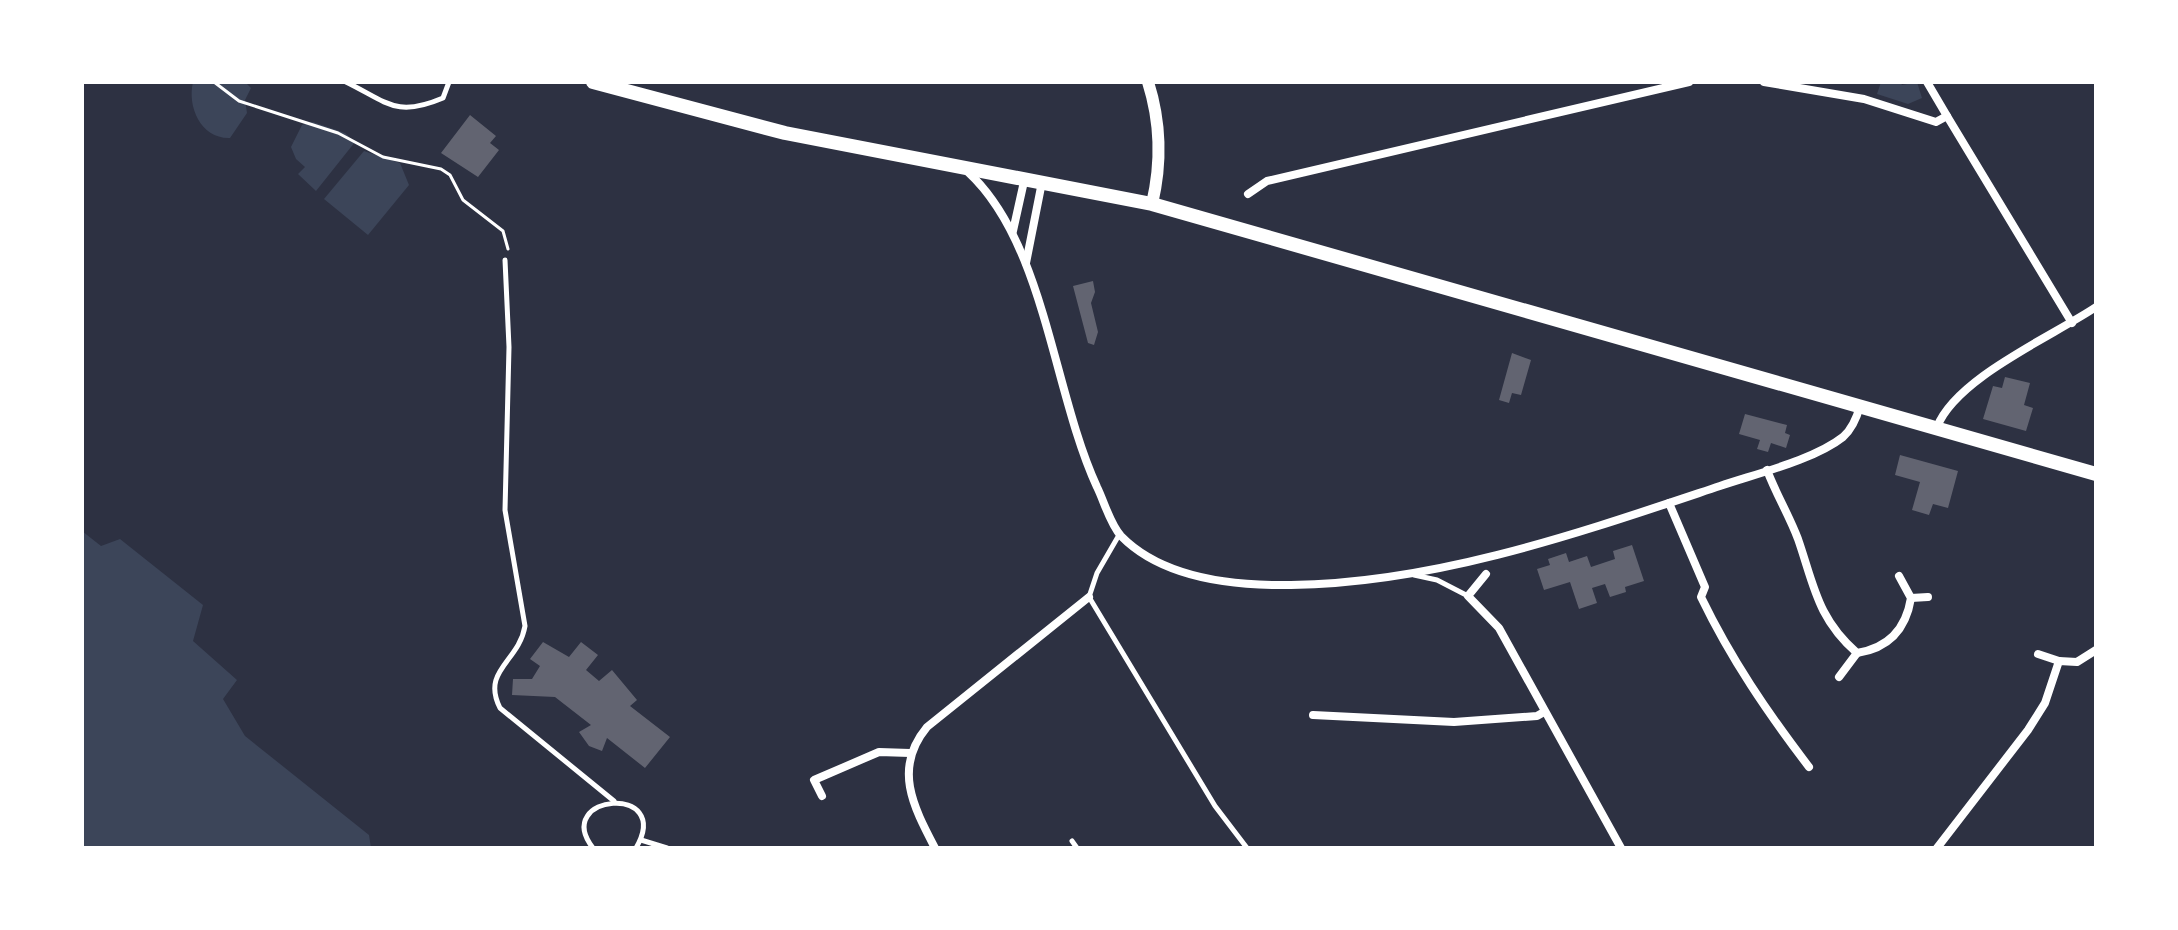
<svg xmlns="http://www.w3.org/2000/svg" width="2178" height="930" font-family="Barlow,sans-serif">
	<rect width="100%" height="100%" fill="#2d3142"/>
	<g fill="#3c4559">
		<path d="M193,82H245L251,88L245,100L247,113L230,138C201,139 187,107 193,82Z"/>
		<polygon points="1881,82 1900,82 1902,85 1917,82 1922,98 1908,104 1877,94"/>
		<polygon points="313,122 345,133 355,142 316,191 298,174 305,167 296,159 291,147 302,125"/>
		<polygon points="364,151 400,163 409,185 368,235 324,199"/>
		<polygon points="82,531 101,546 120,539 203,605 193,641 237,680 223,699 245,736 369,835 371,848 82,848"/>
	</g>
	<g fill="#626471">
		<polygon points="470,115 496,136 490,143 499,150 478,177 441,153"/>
		<polygon points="1093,281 1095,292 1091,303 1098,332 1094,345 1088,343 1073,286"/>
		<polygon points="1512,353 1531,360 1521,395 1512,393 1509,403 1499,400"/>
		<polygon points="2005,377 2030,383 2024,405 2033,408 2026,431 1983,419 1993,386 2002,388"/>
		<polygon points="1745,414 1787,425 1785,433 1790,435 1786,448 1771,443 1768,452 1757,449 1760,440 1739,434"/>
		<polygon points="1900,455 1958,471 1948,508 1933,504 1929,515 1912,510 1920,482 1895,475"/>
		<polygon points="1632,545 1644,581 1625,587 1626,592 1610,597 1605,584 1592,588 1597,603 1579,609 1570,582 1544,590 1537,569 1550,565 1548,559 1566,553 1569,562 1587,556 1591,567 1615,559 1613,551"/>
		<polygon points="543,642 569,657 581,642 598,655 586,670 599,681 612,670 637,700 630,706 670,737 645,768 607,738 602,751 589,746 579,732 591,725 555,697 512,695 513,679 532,679 540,666 530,659"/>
	</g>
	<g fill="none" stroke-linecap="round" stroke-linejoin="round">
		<polyline stroke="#fff" stroke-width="3" points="214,82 239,101 338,133 383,157 441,169 450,175 463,200 503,231 508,249"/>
		<g stroke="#fff" stroke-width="5">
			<path d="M346,82C387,102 396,118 443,98L449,82"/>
			<path d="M505,260L509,347L505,510L525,626C519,662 481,670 500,708L614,801"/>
			<polyline points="1119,535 1097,573 1089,597 1215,806 1247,848"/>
			<polyline points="1414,575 1437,580 1468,596"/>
			<polyline points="641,840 667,848"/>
			<polyline points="1072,841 1077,848"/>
			<path d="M593,848C551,794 674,783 636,848"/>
		</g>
		<g stroke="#fff" stroke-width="8">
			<polyline points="1764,82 1864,99 1936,122 1947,116 1927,82"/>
			<polyline points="1947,116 2072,323"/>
			<path d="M968,172C1045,243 1053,392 1097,487C1104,501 1110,524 1121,536C1163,579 1235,586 1291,585C1437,583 1582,532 1720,486C1755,474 1814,460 1843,437C1852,429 1857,417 1860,406"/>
			<polyline points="1248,194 1267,181 1689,82"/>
			<polyline points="1013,231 1025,177"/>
			<polyline points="1026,263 1042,182"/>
			<path d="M1937,427C1956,378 2051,337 2096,307"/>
			<path d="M1767,470C1776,494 1789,515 1798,539C1814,585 1817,618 1857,653C1889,648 1906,629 1911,598L1899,576"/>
			<path d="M1669,503L1705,587L1701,597C1731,659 1767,712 1809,767"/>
			<polyline points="1486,574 1468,596 1499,628 1621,848"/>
			<polyline points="1911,598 1928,597"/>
			<polyline points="2038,654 2059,661"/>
			<polyline points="1839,677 1857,653"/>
			<polyline points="1313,715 1454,722 1537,716 1544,712"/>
			<polyline points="822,796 814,780 879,752 910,753"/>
			<path d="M935,848C913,806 893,768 927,727L1089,597"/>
			<polyline points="1937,848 2028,730 2045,703 2059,661 2077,662 2096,650"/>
		</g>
		<path stroke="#fff" stroke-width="12" d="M1148,82C1161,123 1162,162 1152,204"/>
		<polyline stroke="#fff" stroke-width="14" points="593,82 785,133 1152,204 2096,474"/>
	</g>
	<rect width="2178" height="930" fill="none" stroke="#ffffff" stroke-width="168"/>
</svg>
